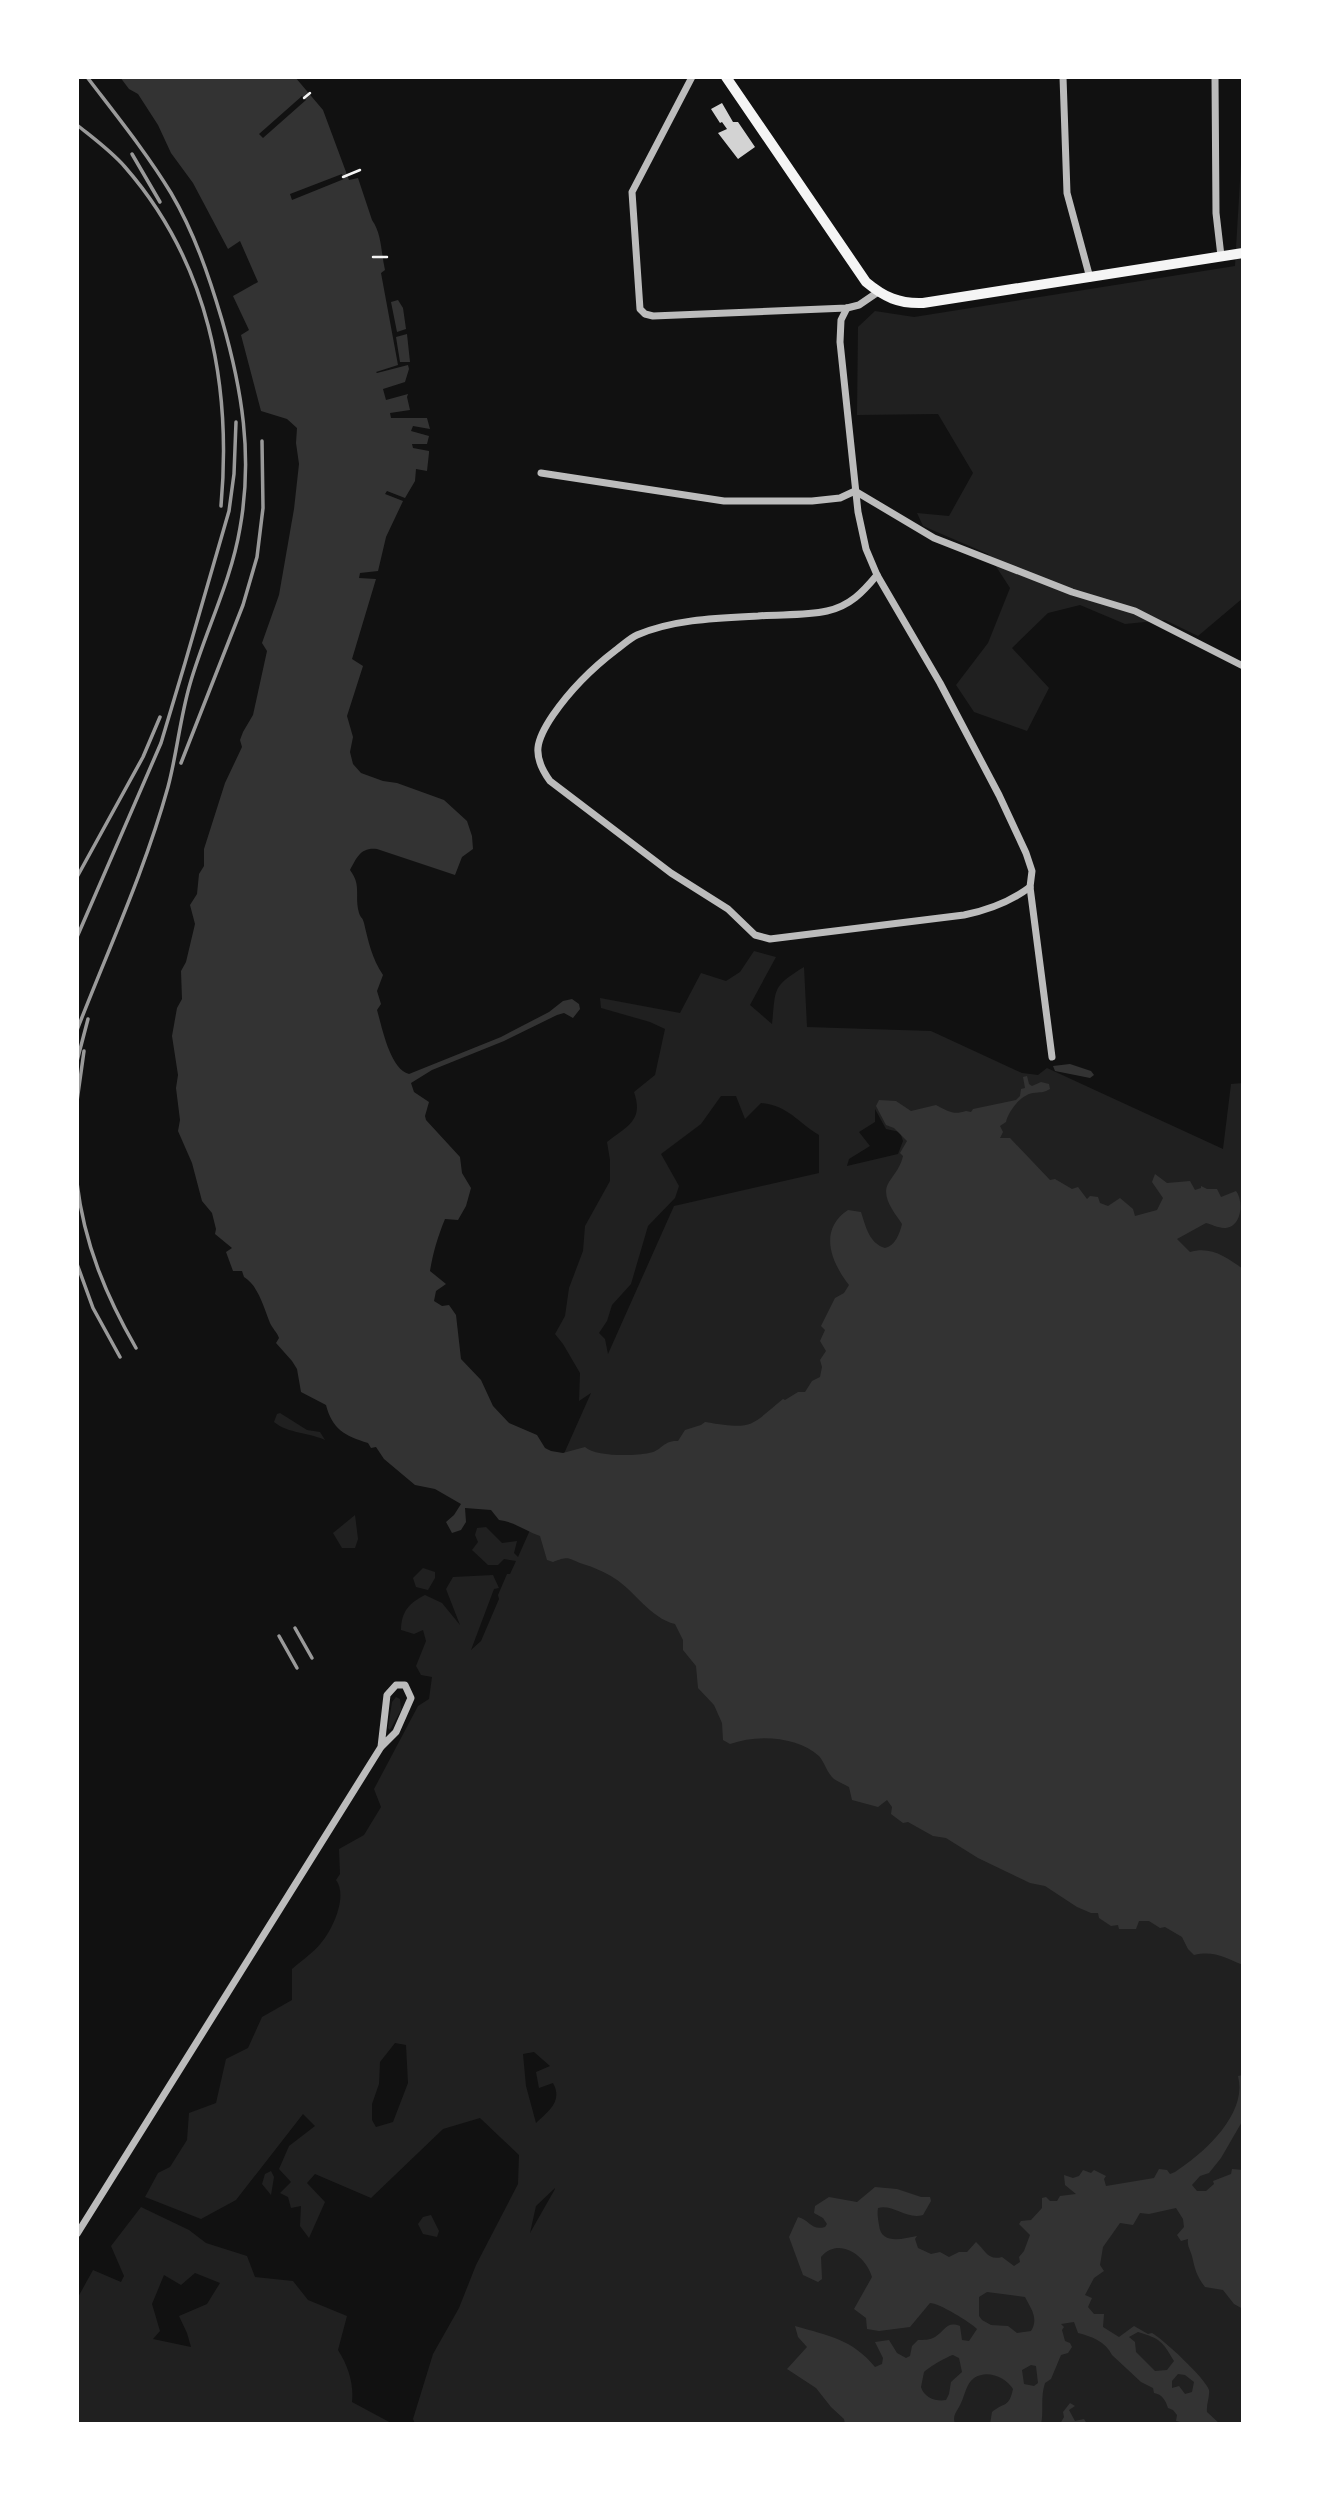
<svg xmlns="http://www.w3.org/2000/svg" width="1320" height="2501" font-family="'Exo 2',sans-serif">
	<rect width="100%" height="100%" fill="#111"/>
	<g fill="#202020" fill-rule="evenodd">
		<polygon points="1241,163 1243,163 1243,598 1198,636 1165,620 1125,624 1080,605 1048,613 1012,648 1049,688 1027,731 974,712 956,685 988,643 1010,588 988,554 923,526 917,513 949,516 973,473 938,414 857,415 858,327 875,311 914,317 1235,266"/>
		<path d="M754,951L776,957L750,1005L772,1024C776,989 771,987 804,967L807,1027L931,1031L1022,1073L1038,1075L1047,1068L1223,1149L1231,1084L1243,1083V2424H415L413,2419L433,2354L459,2308L476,2265L518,2184L519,2155L480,2118L443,2129L371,2198L315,2174L307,2183L325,2202L309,2238L300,2226L301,2206L291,2208L288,2197L280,2193L291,2182L279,2169L289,2146L315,2126L303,2114L236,2200L201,2219L145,2197L158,2173L170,2167L187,2140L189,2113L216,2103L226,2059L248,2048L262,2017L292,2000V1969C301,1961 313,1953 321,1943C333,1929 348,1896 336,1880L340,1874L339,1849L364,1835L381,1807L374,1789L418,1706L429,1699L432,1677L421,1675L416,1666L426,1641L423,1630L414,1634L401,1630C401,1612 409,1603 425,1595L442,1603L460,1625L446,1589L453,1577L493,1575L499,1588L494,1589L471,1650L481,1641L499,1599L498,1595L507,1574H510L516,1561L504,1559L498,1565H488L472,1550L478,1542L475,1535L477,1528L486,1527L502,1543L517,1541L514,1553L518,1557L591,1393L579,1401L580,1373L563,1344L555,1334L565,1316L569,1288L583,1251L585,1226L610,1181V1160L607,1142C627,1126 644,1121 634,1092L655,1075L665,1029L650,1022L601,1008L600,998L680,1013L701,973L726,981L740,972ZM721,1096H736L745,1119L761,1103C789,1106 797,1122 819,1135V1173L674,1206L608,1354L605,1339L599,1333L607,1321L612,1305L631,1284L648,1226L675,1198L679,1186L661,1154L701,1124ZM875,1109L886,1129L900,1132L903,1141L898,1154L847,1166L849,1159L870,1146L859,1132L875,1122ZM395,2043L406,2045L408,2083L393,2122L376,2127L372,2120V2104L379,2084L380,2062ZM534,2052L550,2066L536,2072L539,2088L553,2083C563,2101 549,2111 536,2123L526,2086L523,2054ZM555,2188V2189L530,2233L536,2206Z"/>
		<path d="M280,1413L307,1430L320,1432L325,1440C308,1432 289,1434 274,1422L277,1414Z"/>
		<polygon points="355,1515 358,1539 355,1548 342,1548 333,1533"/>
		<polygon points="423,1568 435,1572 435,1578 428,1590 416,1587 413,1578"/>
		<polygon points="396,1697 400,1699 401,1710 390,1730 388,1728 392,1702"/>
		<polygon points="271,2171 274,2177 271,2195 262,2184 265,2174"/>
		<path d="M141,2207L189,2230L206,2243L247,2256L255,2277L293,2281L308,2300L347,2316L338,2350C348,2366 354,2383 352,2402L393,2424H77V2299L93,2270L121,2282L124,2276L111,2246ZM195,2273L220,2283L207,2304L179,2316L187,2333L191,2347L153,2339L160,2331L152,2304L164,2275L181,2285Z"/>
		<polygon points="431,2215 439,2231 437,2237 423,2234 418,2224 423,2217"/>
	</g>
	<g fill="#333" fill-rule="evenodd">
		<path d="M120,77H295L323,110L349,180L358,178L372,220C382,234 381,253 385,270L381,273L398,365L376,372L377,373L408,365L409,369L405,382L383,389L386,400L408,394L407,397L410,410L390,413L391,418H427L430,429L413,426L411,431L429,436L427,444H412L413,448L429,451V453L427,471L416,469L415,481L405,498L387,491L385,494L403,501L386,537L378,571L360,573L359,578L376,579L352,659L363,666L347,716L353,737L350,752L353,764L361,773L383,781L397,783L444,800L467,821L472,836L473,849L462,857L455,875L377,849C361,847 357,857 350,870C362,886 354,895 359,913C361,919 362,916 364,923C368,940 372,959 383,975L377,991L381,1004L377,1010C382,1027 390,1069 409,1074L501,1037L549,1012L563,1001L572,999L579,1004L580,1009L573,1018L564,1013L557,1015L504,1041L432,1070L411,1083L414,1092L429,1102L425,1116L426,1120L460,1157L462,1173L471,1188L466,1206L458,1220L445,1219C438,1236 433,1252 430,1271L446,1284L436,1291L434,1301L442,1306L449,1305L456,1315L461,1359L481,1380L493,1406L509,1423L537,1435L545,1448L551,1451L563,1453L585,1447C595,1457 635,1456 649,1453C662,1451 663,1440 678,1441L685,1430L701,1425L705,1422C753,1430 749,1427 783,1399L785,1400L798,1392H805L812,1381L820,1377L822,1367L820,1360L826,1351L820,1341L825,1330L821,1326L835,1298L844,1293L849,1285C831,1262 818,1230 848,1210L861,1212C866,1227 869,1243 885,1248C895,1246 900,1233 902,1224C894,1212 880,1196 889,1182C895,1173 901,1166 903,1156L900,1153L907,1141L894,1128L886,1125L876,1106L879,1100L896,1101L911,1111L936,1105C949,1112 954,1115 966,1111L971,1112L973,1109L1016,1100L1020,1096L1021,1089L1025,1088L1023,1077L1027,1076L1029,1084L1032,1086L1041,1082L1049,1084L1050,1089C1043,1093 1041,1092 1033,1093C1020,1095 1008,1112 1006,1122L1000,1126L1003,1132L1000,1138H1010L1050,1180L1055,1179L1072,1189L1078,1187L1087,1199L1090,1196L1098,1197L1100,1203L1108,1206L1120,1198L1133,1209L1135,1216L1157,1210L1163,1198L1152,1182L1155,1174L1167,1183L1190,1181L1195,1190L1201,1188V1186L1207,1189H1217L1221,1197L1236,1191C1244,1201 1242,1228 1224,1228C1218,1228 1211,1224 1206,1223L1177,1239L1190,1252C1211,1246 1226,1257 1243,1269V1965C1226,1958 1214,1950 1194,1955L1188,1949L1182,1937L1165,1927L1160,1928L1149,1921H1139L1136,1929H1119L1118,1925L1111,1926L1099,1918L1098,1913H1091L1077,1907L1045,1886L1030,1883L978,1858L946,1838L933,1836L908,1822L903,1823L891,1814L892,1807L887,1800L878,1807L852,1800L849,1787C844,1784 838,1782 834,1779C827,1773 825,1763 819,1756C797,1736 757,1734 730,1744L723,1740L722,1723L714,1705L698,1688L696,1666L683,1650V1640L675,1624C650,1618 635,1591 614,1578C605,1572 593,1567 583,1564C568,1559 570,1555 553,1562L547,1560L540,1536C525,1531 515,1522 499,1520L491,1510L465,1508L466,1522L461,1530L452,1533L446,1522L454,1515L461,1504L435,1489L415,1485L384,1459L376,1447L371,1448L368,1443C345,1436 332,1429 326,1405L301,1392L297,1369L292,1361L276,1343L279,1338C277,1332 272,1328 270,1323C264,1308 258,1285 244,1277L242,1271H233L226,1252L232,1248L215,1234L216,1229L212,1213L202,1201L192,1163L178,1131L180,1120L176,1088L178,1075L172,1036L177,1008L182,999L181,971L186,962L195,924L190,905L197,894L199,874L204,866V849L225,783L242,747L240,740L243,732L253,715L267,651L262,643L279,595L294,509L299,464L296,443L297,428L287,419L261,411L241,335L249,330L233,296L258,282L240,241L228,249L193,183L171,153L158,125L138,94L129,89Z"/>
		<polygon points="398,300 403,308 406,329 397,332 391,302"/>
		<polygon points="407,334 410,362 400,362 396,337"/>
		<polygon points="1070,1064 1091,1071 1094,1075 1090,1078 1055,1071 1053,1066"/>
		<path d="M1243,2075V2120L1221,2158L1209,2173L1200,2176L1192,2185L1197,2191H1206L1214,2184L1213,2181L1231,2174L1232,2169L1243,2170V2309L1234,2304L1223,2290L1205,2287C1196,2275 1195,2269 1192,2256C1190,2249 1187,2246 1188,2239L1181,2241L1177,2235L1184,2227L1183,2219L1176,2208L1149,2214L1140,2213L1133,2225L1120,2223L1103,2247L1100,2265L1104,2271L1094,2278L1085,2295L1092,2298L1088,2307L1094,2314H1104L1103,2327L1119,2337L1134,2326L1148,2334L1152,2333C1163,2339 1206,2379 1209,2390C1210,2396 1206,2405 1207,2412L1220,2424H1189L1176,2421L1177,2415L1173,2410L1168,2408C1166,2401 1162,2394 1154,2393L1153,2388L1141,2382L1112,2355C1106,2342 1091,2336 1078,2333L1074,2322L1061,2324L1064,2327L1062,2330L1065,2341L1070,2343L1072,2347L1068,2353L1061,2355L1051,2379L1045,2383C1040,2398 1044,2412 1041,2424H990L992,2412C1004,2402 1009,2408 1013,2389C1006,2377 987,2369 974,2378C966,2384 965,2395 961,2403C957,2412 952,2415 955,2424H845L844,2419L831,2407L816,2388L787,2369L807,2347L798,2337L795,2326C829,2336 852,2339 875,2367L882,2364L883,2358L875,2342L889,2340L897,2353L906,2358L910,2356L912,2346L918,2340C924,2340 930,2340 935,2337C946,2330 946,2321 960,2326L962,2340L969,2341L977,2329C970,2322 939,2303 930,2303L910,2327L879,2331L867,2329L866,2318L854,2309L872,2277C866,2256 839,2236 821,2257L822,2279L818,2282L803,2275L789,2237L798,2217C810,2220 811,2231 825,2227L827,2224L823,2218L814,2213L815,2206L829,2197L857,2202L875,2187L897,2189L921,2197H930L931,2201L923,2215C907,2220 893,2204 878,2208C877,2214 878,2219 879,2225C881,2245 902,2239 917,2236L915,2239L918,2248L931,2254L940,2252L949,2257L959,2252H967L976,2242C985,2250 988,2261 1002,2257L1014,2266L1020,2262L1019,2257L1024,2251L1030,2235L1019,2224L1021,2221L1031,2220L1042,2208V2198L1046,2197L1050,2201H1057L1060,2196L1076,2194L1065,2185L1064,2175L1073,2178L1079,2176L1083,2170L1091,2173L1094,2170L1106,2176L1104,2179L1106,2186L1154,2178L1159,2169L1167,2170L1170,2174L1175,2172C1204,2153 1248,2114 1238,2076ZM987,2292L1025,2297C1031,2309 1039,2318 1031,2331L1017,2333L1008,2326L991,2325L982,2320L979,2316V2297ZM1138,2332C1161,2339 1162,2341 1174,2361L1167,2370L1155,2371L1136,2352L1135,2342L1129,2337ZM953,2355L959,2358L962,2372L951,2382L949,2394L946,2400C937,2402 924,2398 921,2387L924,2372C929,2367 948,2356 953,2355ZM1031,2365L1036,2366L1038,2383L1034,2386L1024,2384L1022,2370ZM1178,2374L1185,2375L1194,2382L1192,2392L1185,2394L1179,2386L1172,2388V2381Z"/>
		<polygon points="1070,2403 1075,2406 1069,2410 1075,2421 1084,2419 1087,2424 1060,2424 1064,2417 1063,2412"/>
	</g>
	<g fill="#111">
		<polygon points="302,96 306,100 263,138 259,134"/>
		<polygon points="342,174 344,179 292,200 290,194"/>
	</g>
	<polygon fill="#d3d3d3" points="722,103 733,122 738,122 755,147 738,159 718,133 727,129 722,122 720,123 711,109"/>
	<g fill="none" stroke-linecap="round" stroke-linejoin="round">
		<g stroke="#f5f5f5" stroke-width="2.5">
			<polyline points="304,98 310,93"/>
			<polyline points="343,177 360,170"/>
			<polyline points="373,257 387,257"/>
		</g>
		<g stroke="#bcbcbc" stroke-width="7">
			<polyline points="692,77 632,192 640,309 645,314 653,316 847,308 859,305 878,292"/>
			<polyline points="1063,77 1067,193 1090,278"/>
			<polyline points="1215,77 1216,213 1221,256"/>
			<polyline points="847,308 841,320 840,342 858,512 866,549 877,575 940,683 999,795 1026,853 1032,871 1030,887 1052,1057"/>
			<polyline points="541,473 724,501 812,501 840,498 855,491 934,538 1072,592 1135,611 1243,666"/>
			<path d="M877,575C863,592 850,606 827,611C804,616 781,614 758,616C719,618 674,619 637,635C630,638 623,645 616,650C591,669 571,689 553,715C536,740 531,755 550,781L671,873L728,909L755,935L770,939L964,915C989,910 1010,902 1030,887"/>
			<polyline points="77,2234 381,1747 396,1732 411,1698 405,1685 396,1685 387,1695 381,1747"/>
		</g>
		<path stroke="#f5f5f5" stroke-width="10" d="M726,77L866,282C884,297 899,304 923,303L1243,253"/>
		<g stroke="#9a9a9a" stroke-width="3.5">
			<path d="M77,125C93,138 111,151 125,167C208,262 232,383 221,506"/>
			<polyline points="132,154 160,202"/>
			<polyline points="181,763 243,605 257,557 263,508 262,441"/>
			<polyline points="77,877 143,757 160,717"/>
			<polyline points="77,937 161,743 185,663 229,511 234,474 236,422"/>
			<path d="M77,1030C108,950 145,870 168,787C177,753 180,718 190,684C205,632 231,582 240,528C253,456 242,389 222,320C209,276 194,232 171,193C146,152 116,115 87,77"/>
			<polyline points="77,1061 88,1019"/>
			<polyline points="77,1101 84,1051"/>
			<path d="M77,1183C84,1243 106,1296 136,1348"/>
			<polyline points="77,1264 93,1308 120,1357"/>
			<polyline points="295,1628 312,1658"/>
			<polyline points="279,1636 297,1668"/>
		</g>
	</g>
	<rect width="1320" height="2501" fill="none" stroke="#ffffff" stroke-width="158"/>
</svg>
